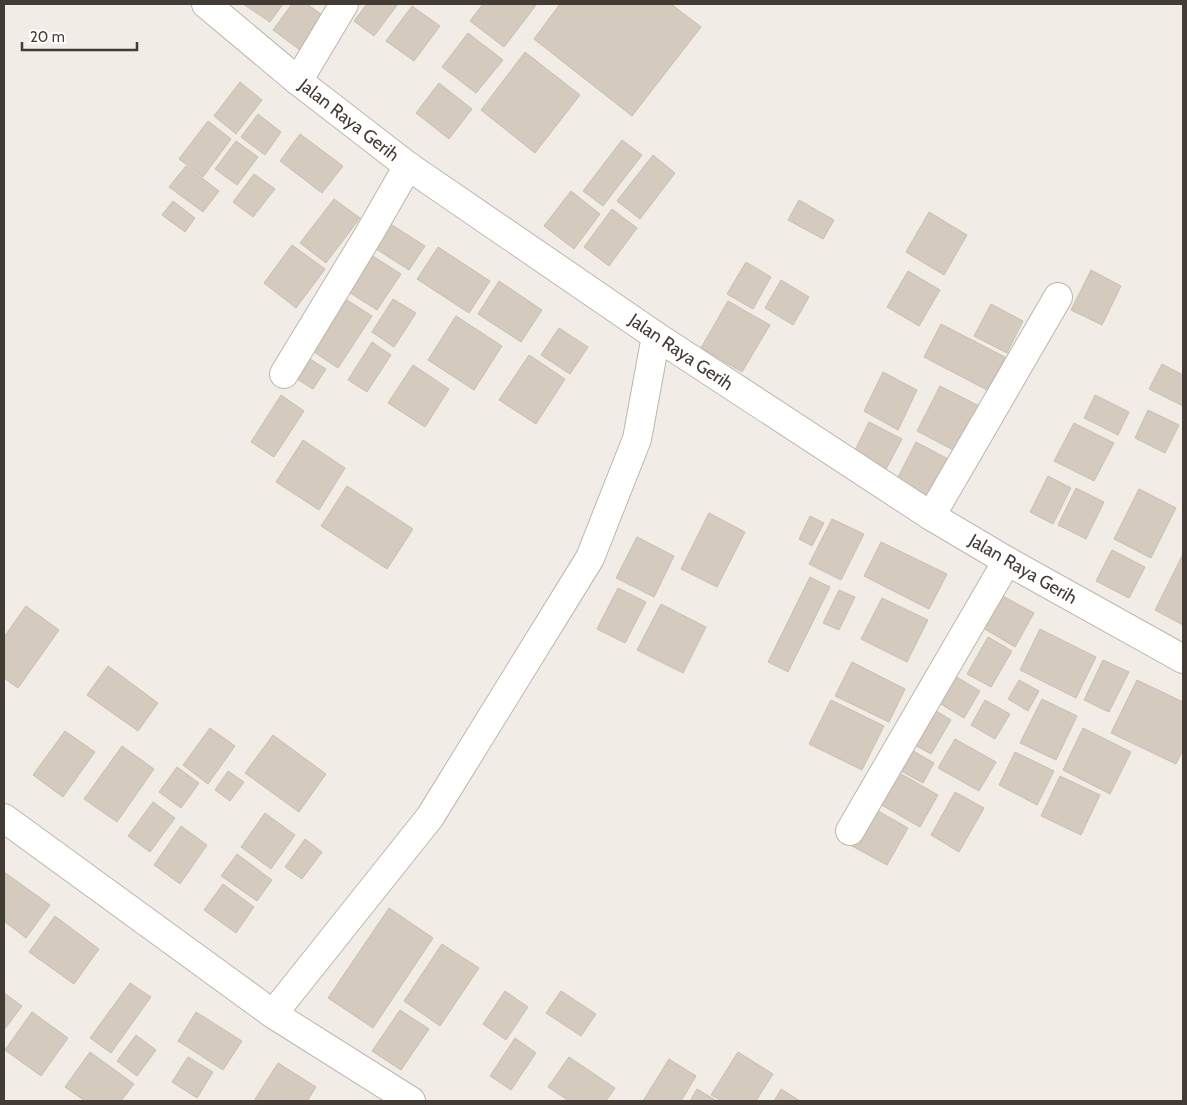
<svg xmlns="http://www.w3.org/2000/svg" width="1187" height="1105" font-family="Cabin,sans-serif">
	<rect width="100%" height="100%" fill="#f1ece5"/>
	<g fill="#d4cabe" stroke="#cbbeaf">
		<polygon points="243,4 283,4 270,22"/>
		<polygon points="292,4 307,4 332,22 308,56 273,30"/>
		<polygon points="367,4 398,4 374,36 354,21"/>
		<polygon points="483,4 537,4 504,47 470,21"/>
		<polygon points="560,4 671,4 701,27 632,116 534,39"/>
		<polygon points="412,6 440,26 414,61 386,41"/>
		<polygon points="468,33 503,60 476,93 442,67"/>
		<polygon points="525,52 580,95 535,153 481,110"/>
		<polygon points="240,82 262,100 236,134 214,116"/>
		<polygon points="439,83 472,109 449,139 416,113"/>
		<polygon points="258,114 281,132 265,155 241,137"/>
		<polygon points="208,121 231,139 203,177 179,159"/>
		<polygon points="300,134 343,166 322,193 280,161"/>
		<polygon points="622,140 642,155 603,206 583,191"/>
		<polygon points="236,141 258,157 237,185 215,169"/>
		<polygon points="653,155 675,173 640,219 617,201"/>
		<polygon points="186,166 219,191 203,212 169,187"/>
		<polygon points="254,174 275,189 253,217 233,202"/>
		<polygon points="571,191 600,214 574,249 544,226"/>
		<polygon points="334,199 360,218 326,263 300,243"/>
		<polygon points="799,200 834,220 823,239 788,220"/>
		<polygon points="173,201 195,218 185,232 162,215"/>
		<polygon points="612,209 637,228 609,266 584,247"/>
		<polygon points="929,212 967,235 944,275 906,252"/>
		<polygon points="389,223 425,246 409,270 373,247"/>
		<polygon points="292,245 325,269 296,308 264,283"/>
		<polygon points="438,247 490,281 469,313 417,279"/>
		<polygon points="368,253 401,274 377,310 344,289"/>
		<polygon points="746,262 771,277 753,309 727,294"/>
		<polygon points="1091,270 1121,286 1102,325 1071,310"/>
		<polygon points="908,271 940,290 919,326 887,307"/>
		<polygon points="781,280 809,297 793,325 765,308"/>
		<polygon points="499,281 542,310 521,342 478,314"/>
		<polygon points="344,298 372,316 338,368 311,350"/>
		<polygon points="393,299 416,313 394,347 372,332"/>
		<polygon points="728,301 770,325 742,372 701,348"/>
		<polygon points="991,304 1023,321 1007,353 974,336"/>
		<polygon points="456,316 502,346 474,390 428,360"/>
		<polygon points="941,324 1005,357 987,390 924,357"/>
		<polygon points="559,328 588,347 570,374 541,355"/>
		<polygon points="372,342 391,355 367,392 348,380"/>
		<polygon points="529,355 565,379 536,424 499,400"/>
		<polygon points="305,356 326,369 313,389 292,376"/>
		<polygon points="1162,364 1183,375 1183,406 1149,389"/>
		<polygon points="413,365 449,389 425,427 388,403"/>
		<polygon points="883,372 917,390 898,430 864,411"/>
		<polygon points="940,386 983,408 959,453 917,431"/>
		<polygon points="281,395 304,411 274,457 251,442"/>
		<polygon points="1095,395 1129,412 1118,435 1084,418"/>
		<polygon points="1148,410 1179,425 1165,453 1135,438"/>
		<polygon points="869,422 902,439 884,473 852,456"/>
		<polygon points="1074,423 1114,443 1094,481 1054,461"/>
		<polygon points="303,440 345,468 319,510 276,482"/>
		<polygon points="916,442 952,461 931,501 896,481"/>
		<polygon points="1048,476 1071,488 1053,524 1030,512"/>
		<polygon points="347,486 413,529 387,569 321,526"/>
		<polygon points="1076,488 1104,502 1086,539 1058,525"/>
		<polygon points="1139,489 1176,508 1151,558 1114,539"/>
		<polygon points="709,513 745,532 717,587 681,569"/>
		<polygon points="810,516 824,523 812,546 799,539"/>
		<polygon points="832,519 864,534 841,580 809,564"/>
		<polygon points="637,537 674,556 654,597 616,578"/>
		<polygon points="881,542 947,574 929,609 864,576"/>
		<polygon points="1112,550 1145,567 1129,598 1096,581"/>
		<polygon points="1182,556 1183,557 1183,625 1155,610"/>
		<polygon points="810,577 830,587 788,672 768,662"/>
		<polygon points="618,588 646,602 625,643 597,629"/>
		<polygon points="839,590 855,597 839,630 823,623"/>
		<polygon points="1001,595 1034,613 1015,647 983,628"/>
		<polygon points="882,598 928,620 907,662 861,639"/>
		<polygon points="661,604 706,627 683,673 637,650"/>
		<polygon points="26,606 59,630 18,688 4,678 4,637"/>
		<polygon points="1040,629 1096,657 1076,698 1020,670"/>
		<polygon points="988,637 1012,651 991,687 967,674"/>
		<polygon points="1103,660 1129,672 1109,712 1084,700"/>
		<polygon points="852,662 905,689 889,722 835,696"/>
		<polygon points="108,666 158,703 138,731 87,695"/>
		<polygon points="955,676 980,691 964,718 939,703"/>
		<polygon points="1019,680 1039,691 1028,711 1008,699"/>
		<polygon points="1137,680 1183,702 1183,750 1176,764 1111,733"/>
		<polygon points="1042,699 1077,716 1056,760 1020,743"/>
		<polygon points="831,700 884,726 862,770 809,744"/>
		<polygon points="985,700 1010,714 995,739 971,725"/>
		<polygon points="933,709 951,720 931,754 913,744"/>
		<polygon points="210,728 235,746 208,784 183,765"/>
		<polygon points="1083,728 1131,752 1110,794 1063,770"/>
		<polygon points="65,731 95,752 63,797 33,775"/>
		<polygon points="273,735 326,774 299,812 245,773"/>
		<polygon points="955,739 996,762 979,791 938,768"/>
		<polygon points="122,746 154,769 117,822 84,799"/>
		<polygon points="910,749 934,763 923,783 899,770"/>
		<polygon points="1015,752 1054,771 1037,805 999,785"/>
		<polygon points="177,767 199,783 181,808 159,792"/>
		<polygon points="228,771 244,782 230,801 215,790"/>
		<polygon points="896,771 938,795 920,827 878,803"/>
		<polygon points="1060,776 1100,795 1081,835 1041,816"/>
		<polygon points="955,792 984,808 959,852 931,835"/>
		<polygon points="153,802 175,818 150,852 128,836"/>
		<polygon points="873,808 908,828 887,865 852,846"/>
		<polygon points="265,813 295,835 271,869 241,847"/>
		<polygon points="181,826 207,845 180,884 154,865"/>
		<polygon points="305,839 322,852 302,879 285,867"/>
		<polygon points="237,854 272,880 257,901 221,876"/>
		<polygon points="4,872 50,905 26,938 4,921"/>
		<polygon points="223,884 254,907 236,933 204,910"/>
		<polygon points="389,908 433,938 373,1028 328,998"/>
		<polygon points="55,916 99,949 74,984 29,952"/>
		<polygon points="442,944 479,968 440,1026 404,1001"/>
		<polygon points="130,983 151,997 111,1053 90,1038"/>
		<polygon points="505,991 528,1007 506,1040 483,1024"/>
		<polygon points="561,991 596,1014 581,1036 546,1013"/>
		<polygon points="4,993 22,1006 4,1030"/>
		<polygon points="400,1010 429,1029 401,1070 372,1051"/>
		<polygon points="32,1012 68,1038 41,1076 5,1050"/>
		<polygon points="196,1012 242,1041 223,1070 178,1041"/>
		<polygon points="136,1035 156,1050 137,1076 117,1061"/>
		<polygon points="515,1038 536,1053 511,1090 490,1076"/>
		<polygon points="90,1052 134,1084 121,1101 85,1101 65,1087"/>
		<polygon points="738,1052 773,1074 756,1101 722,1101 711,1095"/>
		<polygon points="188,1057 213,1072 197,1098 172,1082"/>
		<polygon points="569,1057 615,1088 606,1101 569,1101 548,1087"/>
		<polygon points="669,1059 696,1076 681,1101 643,1101"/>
		<polygon points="278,1063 316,1087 307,1101 258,1101 255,1099"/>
		<polygon points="697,1089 717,1101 690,1101"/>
		<polygon points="781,1089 800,1101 774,1101"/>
	</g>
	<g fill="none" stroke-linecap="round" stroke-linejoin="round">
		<defs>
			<g id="minor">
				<polyline points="298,81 344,4"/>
				<polyline points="284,374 369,234 408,166"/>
				<polyline points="931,516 1058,297"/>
				<polyline points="4,818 273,1014 411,1101"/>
				<polyline points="850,831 1007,561"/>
				<polyline points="273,1014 430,817 590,558 637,439 656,336"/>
			</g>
			<polyline id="tertiary" points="206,4 298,81 408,166 656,336 931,516 1007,561 1183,659"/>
		</defs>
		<use href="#minor" stroke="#beb6ab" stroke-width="30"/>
		<use href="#tertiary" stroke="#beb6ab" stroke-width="30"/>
		<use href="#minor" stroke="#fff" stroke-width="28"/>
		<use href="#tertiary" stroke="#fff" stroke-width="28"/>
	</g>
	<g text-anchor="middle" stroke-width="4.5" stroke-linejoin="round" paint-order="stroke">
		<g font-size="18" fill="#423c35" stroke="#fff">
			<text transform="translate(349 120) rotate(38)" y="6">Jalan Raya Gerih</text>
			<text transform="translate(681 352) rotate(34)" y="6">Jalan Raya Gerih</text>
			<text transform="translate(1023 569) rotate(30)" y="6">Jalan Raya Gerih</text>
		</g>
	</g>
	<rect width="1187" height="1105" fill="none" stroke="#423c35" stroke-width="10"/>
	<path d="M22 42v8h115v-8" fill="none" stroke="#423c35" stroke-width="2.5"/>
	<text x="30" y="42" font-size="15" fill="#423c35" stroke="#ffffff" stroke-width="4" paint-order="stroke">20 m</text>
</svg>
